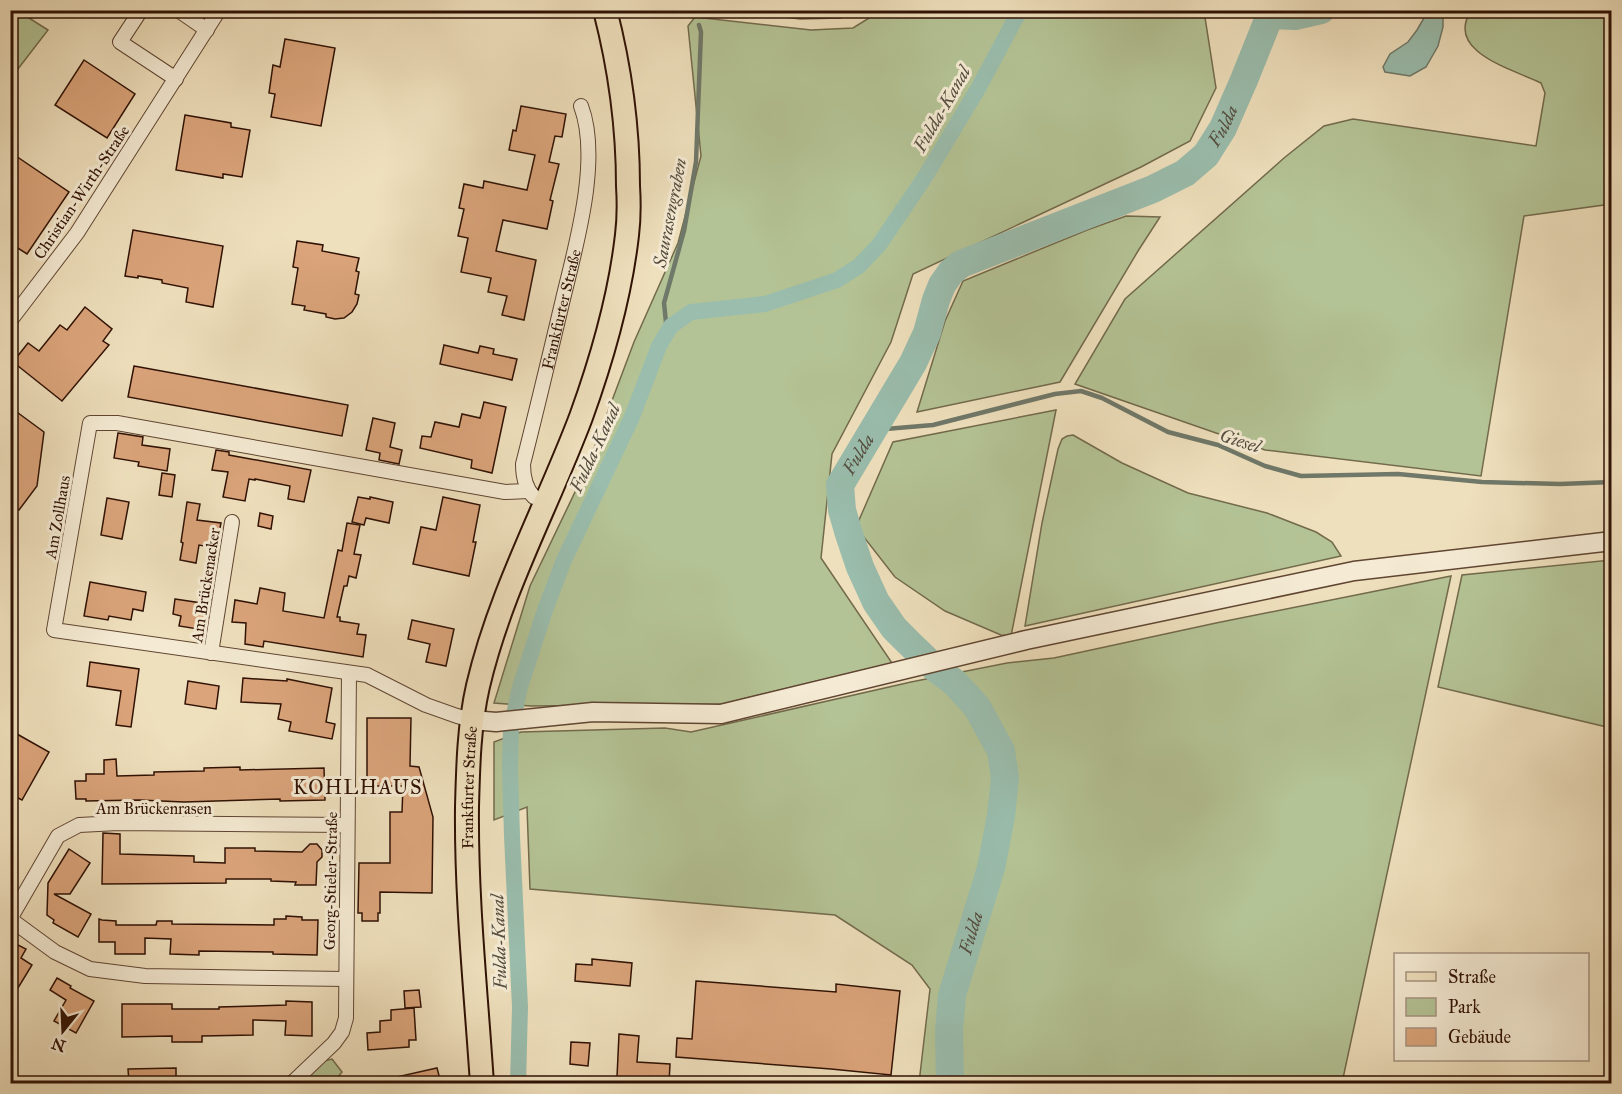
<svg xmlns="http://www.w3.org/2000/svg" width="1622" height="1094" font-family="'IM FELL Great Primer',serif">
	<rect width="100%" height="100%" fill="#efe0bd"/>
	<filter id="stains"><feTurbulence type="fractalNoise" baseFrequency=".00333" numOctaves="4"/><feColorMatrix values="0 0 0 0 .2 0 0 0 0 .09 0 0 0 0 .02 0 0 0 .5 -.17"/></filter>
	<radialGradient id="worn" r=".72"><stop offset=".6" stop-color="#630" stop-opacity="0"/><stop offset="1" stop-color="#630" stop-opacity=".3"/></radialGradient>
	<g fill="#b4c395" stroke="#726a4c" stroke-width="1.5">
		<polygon points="11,10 18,11 48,30 11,78"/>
		<polygon points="882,10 1204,11 1216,88 1190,141 1141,167 913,274 891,342 832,454 821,558 892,663 722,704 531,706 494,703 530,586 587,467 634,342 678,243 701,156 688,26 695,17 811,30 853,28"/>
		<polygon points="740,11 857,10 857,11 841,18 800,19"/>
		<path d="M1471,11H1612L1611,204L1524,216L1481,476L1265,450L1075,384L1125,299L1284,158L1324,126L1353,119L1536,146L1545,93L1541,83C1515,70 1444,52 1471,11Z"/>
		<polygon points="1126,216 1160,217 1138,251 1060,382 917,412 945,321 963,281 1087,230"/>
		<polygon points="1056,410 1011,636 1001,635 945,611 895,577 856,527 893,442"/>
		<polygon points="1073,435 1122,463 1188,493 1267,513 1316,532 1332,542 1341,556 1025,626 1042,523 1058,449 1062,439 1067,436"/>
		<polygon points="1611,560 1611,728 1438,687 1462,575"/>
		<polygon points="1451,576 1342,1083 919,1083 930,989 912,965 835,915 530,889 527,807 494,820 494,742 521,732 665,728 691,732 911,682 1007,663 1054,658 1216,623"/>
		<polygon points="332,1059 342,1072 333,1083 297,1084 316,1063"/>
	</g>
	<polygon fill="#9abdad" stroke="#6f7869" stroke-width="1.5" points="1428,11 1443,11 1443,27 1438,46 1426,67 1410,76 1385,72 1383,67 1390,54 1408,42 1417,30"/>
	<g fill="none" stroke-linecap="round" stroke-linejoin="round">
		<g stroke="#6f7869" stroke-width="4.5">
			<polyline points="667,332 664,303 684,231 696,162 701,32 699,25"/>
			<polyline points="874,430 933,425 1055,394 1081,391 1102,398 1168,432 1218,445 1265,466 1301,476 1398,474 1482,482 1560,484 1612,482"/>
			<polyline points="518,1080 553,1080 603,1084"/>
		</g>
		<g stroke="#9abdad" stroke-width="16">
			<polyline points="1255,10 1270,15"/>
			<polyline points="518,1084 520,1007 512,836 510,768 511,728 520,687 546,607 564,560 632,417 659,346 671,326 691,312 765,304 837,280 859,266 879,245 925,177 979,87 1020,10"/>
		</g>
		<path stroke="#9abdad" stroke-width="28" id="s1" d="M950,1084L949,1030L952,995L991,868L1001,816L1005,778L1001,751L977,707L954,682L935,668L909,643L894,628L876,602L860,567L848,531L842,510L840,485L913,363L927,333L936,300L942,285L951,272L961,264L1153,189L1185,173L1206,155L1223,128L1244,80L1270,15L1295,16L1321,10"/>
	</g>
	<g fill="#dba47b" stroke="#2f1104" stroke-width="1.5">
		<polygon points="285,39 335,48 321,126 271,117 275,94 269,93 273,65 280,67"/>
		<polygon points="84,60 135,94 107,138 55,105"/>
		<polygon points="521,106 566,114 562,137 555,136 549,162 559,164 550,200 553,201 547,229 503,220 496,251 536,260 524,320 502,315 507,296 488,292 491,278 461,272 468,238 458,236 464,209 459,208 464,184 483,188 484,181 527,190 535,155 509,150 513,130 516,131"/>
		<polygon points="185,115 231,123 231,127 250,130 242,177 223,174 223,178 176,170"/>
		<polygon points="10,152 69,192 27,254 10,243"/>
		<polygon points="133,230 223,246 213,307 186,302 188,288 162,283 162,280 138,276 138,278 125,276"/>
		<polygon points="297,241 323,245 322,251 359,258 356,271 359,272 355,294 359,295 357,304 352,312 344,318 335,319 326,317 326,314 304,310 305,306 292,304 298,268 293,267"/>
		<polygon points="85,307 112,329 103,341 109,345 62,401 13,362 28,343 39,351 60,325 67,330"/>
		<polygon points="444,345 478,353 480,346 494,349 493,354 517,359 512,380 440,364"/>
		<polygon points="134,366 348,405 342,436 128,397"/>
		<polygon points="484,402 506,407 492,473 471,468 472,460 420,448 422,436 431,437 435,422 459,427 462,414 480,418"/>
		<polygon points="10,407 44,432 37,486 19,510 10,503"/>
		<polygon points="373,418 395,423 390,447 402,450 399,464 379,460 380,453 366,450"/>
		<polygon points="118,433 143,437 142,445 170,449 167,471 138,466 139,462 114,458"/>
		<polygon points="216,450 229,452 229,455 311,470 304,502 288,499 290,486 255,479 255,480 249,479 245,501 223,497 228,472 212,470"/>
		<polygon points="162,473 175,475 172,497 159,495"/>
		<polygon points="358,497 370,499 370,497 393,502 389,523 366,518 364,525 352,522"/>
		<polygon points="443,497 480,505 473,542 476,542 469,576 413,564 421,527 436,530"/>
		<polygon points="107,498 129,502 122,539 101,535"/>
		<polygon points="187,502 200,504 197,520 221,523 216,548 199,545 196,563 180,560 183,543 181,542"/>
		<polygon points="260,513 273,516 271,529 258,526"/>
		<polygon points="347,523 360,525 354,554 361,555 356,578 349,576 347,586 344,586 337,617 340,617 340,621 359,624 357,634 366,635 363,657 264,641 263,647 245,644 246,623 232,622 235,600 257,604 260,588 285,593 283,611 324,618 338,550 342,551"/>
		<polygon points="90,582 146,592 143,611 133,609 131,620 109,616 108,620 84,616"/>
		<polygon points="175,599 208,604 204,630 179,626 181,616 173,614"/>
		<polygon points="412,620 454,629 446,666 426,662 430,644 408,639"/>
		<polygon points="90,662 139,669 131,727 116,725 121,691 87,686"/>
		<polygon points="243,678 287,681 287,679 332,688 326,722 335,724 332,739 289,731 291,722 278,719 281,704 241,702"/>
		<polygon points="188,681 219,686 216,709 185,704"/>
		<polygon points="367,718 411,718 410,766 419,767 433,817 432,893 380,892 380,913 378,913 378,921 362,921 362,913 358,913 359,863 390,863 390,812 402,812 403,786 367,786"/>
		<polygon points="17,734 49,752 22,800 10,794 10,746"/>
		<polygon points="116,759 117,776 154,775 154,772 204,771 204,768 240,767 240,770 324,768 325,800 280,801 280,799 184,802 139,800 86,801 86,799 76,799 75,781 86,781 86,774 104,774 104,760"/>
		<polygon points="103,833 120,834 120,854 194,856 194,862 225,863 225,848 255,848 255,851 302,852 310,844 317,844 322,850 322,857 317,862 316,885 295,885 296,882 271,881 271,879 226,879 226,883 102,884"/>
		<polygon points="69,849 90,863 70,894 54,894 91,914 78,937 53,923 54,920 47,915 48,883"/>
		<polygon points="286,916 302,917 302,920 318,920 317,955 273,954 273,952 199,951 199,955 170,954 171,939 145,938 145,954 115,954 115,942 99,942 99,919 102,920 116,921 116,925 156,925 157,921 172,921 172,924 274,925 274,919 286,919"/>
		<polygon points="10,941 26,949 21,958 32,965 10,1001"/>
		<polygon points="592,959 632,963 630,986 575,981 576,964 592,965"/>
		<polygon points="57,978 71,986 70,988 94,1001 76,1033 54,1021 66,1000 50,990"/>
		<polygon points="696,981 836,992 836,984 900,991 891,1075 831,1069 676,1057 677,1038 692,1039"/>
		<polygon points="419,990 421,1007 405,1008 404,991"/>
		<polygon points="286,1001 312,1002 312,1036 285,1035 286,1021 253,1020 253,1035 202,1036 202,1042 172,1042 172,1036 122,1037 122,1004 172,1004 172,1009 219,1009 219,1007 286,1005"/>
		<polygon points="414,1008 416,1040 409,1040 409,1047 368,1050 367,1033 380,1032 380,1021 391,1020 391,1010"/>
		<polygon points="619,1034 639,1036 637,1062 670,1064 669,1083 647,1081 647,1079 617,1077"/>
		<polygon points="571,1042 590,1043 588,1066 570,1064"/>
		<polygon points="176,1068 176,1083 129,1083 128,1069"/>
		<polygon points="437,1068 441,1083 392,1083 392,1078"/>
	</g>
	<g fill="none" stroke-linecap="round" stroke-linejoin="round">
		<defs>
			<g id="minor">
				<polyline points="141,10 120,42 176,79"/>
				<polyline points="178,10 207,30"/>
				<polyline points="10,321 77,233 219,10"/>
				<path id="s2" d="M534,497C525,488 523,477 523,464C537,409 550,354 563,299C576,245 601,159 581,106"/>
				<polyline points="211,653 232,522"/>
				<polyline points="472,720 457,716 426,705 367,675 54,630 90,423 117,423 505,492 528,491"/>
				<polyline points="346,979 145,976 90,969 55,952 10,919 58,836 79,825 118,823 347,825"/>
				<polyline points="291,1084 334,1043 342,1032 346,1018 349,673"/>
			</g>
			<polyline id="tertiary" points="472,720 496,722 593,712 721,714 1026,640 1354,571 1612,541"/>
			<g id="primary">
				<path id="s3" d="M482,1084C476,992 466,899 467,807C468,767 469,725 478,686C500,592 547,507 581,417C602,359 620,297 627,235C629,219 629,202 628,186C628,126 620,68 605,10"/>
			</g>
		</defs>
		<use href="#minor" stroke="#5f4532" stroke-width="16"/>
		<use href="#tertiary" stroke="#5f4532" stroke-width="21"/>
		<use href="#primary" stroke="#2f1104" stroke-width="26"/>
		<use href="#minor" stroke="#f5ebd4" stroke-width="14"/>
		<use href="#tertiary" stroke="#f5ebd4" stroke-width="18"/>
		<use href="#primary" stroke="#efe0bd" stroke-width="22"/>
	</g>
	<g text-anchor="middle" stroke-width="6" stroke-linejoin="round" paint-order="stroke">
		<g font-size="16" fill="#2f1104" stroke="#f5ebd4">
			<text transform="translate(81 192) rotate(-56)" y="6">Christian-Wirth-Straße</text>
			<text dy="6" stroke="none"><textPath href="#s2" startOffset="195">Frankfurter Straße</textPath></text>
			<text transform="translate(57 517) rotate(-80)" y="6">Am Zollhaus</text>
			<text transform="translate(205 585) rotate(-81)" y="6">Am Brückenacker</text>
			<text dy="6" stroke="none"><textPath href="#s3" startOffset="297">Frankfurter Straße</textPath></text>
			<text x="154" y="814">Am Brückenrasen</text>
			<text transform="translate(330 881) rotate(-89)" y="6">Georg-Stieler-Straße</text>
		</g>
		<g font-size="18" font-style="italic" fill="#544d3f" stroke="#f5ebd4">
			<text transform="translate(942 109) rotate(-60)" y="6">Fulda-Kanal</text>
			<text dy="6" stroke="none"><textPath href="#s1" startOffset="1218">Fulda</textPath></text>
			<text transform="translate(670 213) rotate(-79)" y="6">Saurasengraben</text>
			<text transform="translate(1240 441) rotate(18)" y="6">Giesel</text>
			<text transform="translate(595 448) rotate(-65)" y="6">Fulda-Kanal</text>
			<text dy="6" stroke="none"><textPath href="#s1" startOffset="696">Fulda</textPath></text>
			<text dy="6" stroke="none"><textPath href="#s1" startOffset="154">Fulda</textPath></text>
			<text transform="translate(499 942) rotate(-92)" y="6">Fulda-Kanal</text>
		</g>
		<g font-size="20" letter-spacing="1.5" fill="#2f1104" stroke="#f5ebd4">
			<text x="358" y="794">KOHLHAUS</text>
		</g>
	</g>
	<rect width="1622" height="1094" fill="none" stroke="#efe0bd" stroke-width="36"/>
	<rect x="12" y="12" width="1598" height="1070" fill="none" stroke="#2f1104" stroke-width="3"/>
	<rect x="18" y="18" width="1586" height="1058" fill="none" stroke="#2f1104" stroke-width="1.5"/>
	<rect x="1394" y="953" width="195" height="108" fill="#f5ebd4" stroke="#a69481" stroke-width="1.5"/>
	<rect x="1406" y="972" width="30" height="9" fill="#efe0bd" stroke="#a69481" stroke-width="1.5"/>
	<text x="1448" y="983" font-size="18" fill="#2f1104">Straße</text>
	<rect x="1406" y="998" width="30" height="18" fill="#b4c395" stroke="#a69481" stroke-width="1.5"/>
	<text x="1448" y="1013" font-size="18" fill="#2f1104">Park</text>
	<rect x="1406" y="1028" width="30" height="18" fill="#dba47b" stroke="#a69481" stroke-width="1.5"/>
	<text x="1448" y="1043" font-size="18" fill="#2f1104">Gebäude</text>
	<g transform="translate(63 1031) rotate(198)" stroke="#f5ebd4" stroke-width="4.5" paint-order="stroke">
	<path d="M0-4.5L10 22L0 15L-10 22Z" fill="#2f1104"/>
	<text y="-9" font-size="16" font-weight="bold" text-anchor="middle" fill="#2f1104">N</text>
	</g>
	<rect width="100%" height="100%" filter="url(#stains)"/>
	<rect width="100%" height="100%" fill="url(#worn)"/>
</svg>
